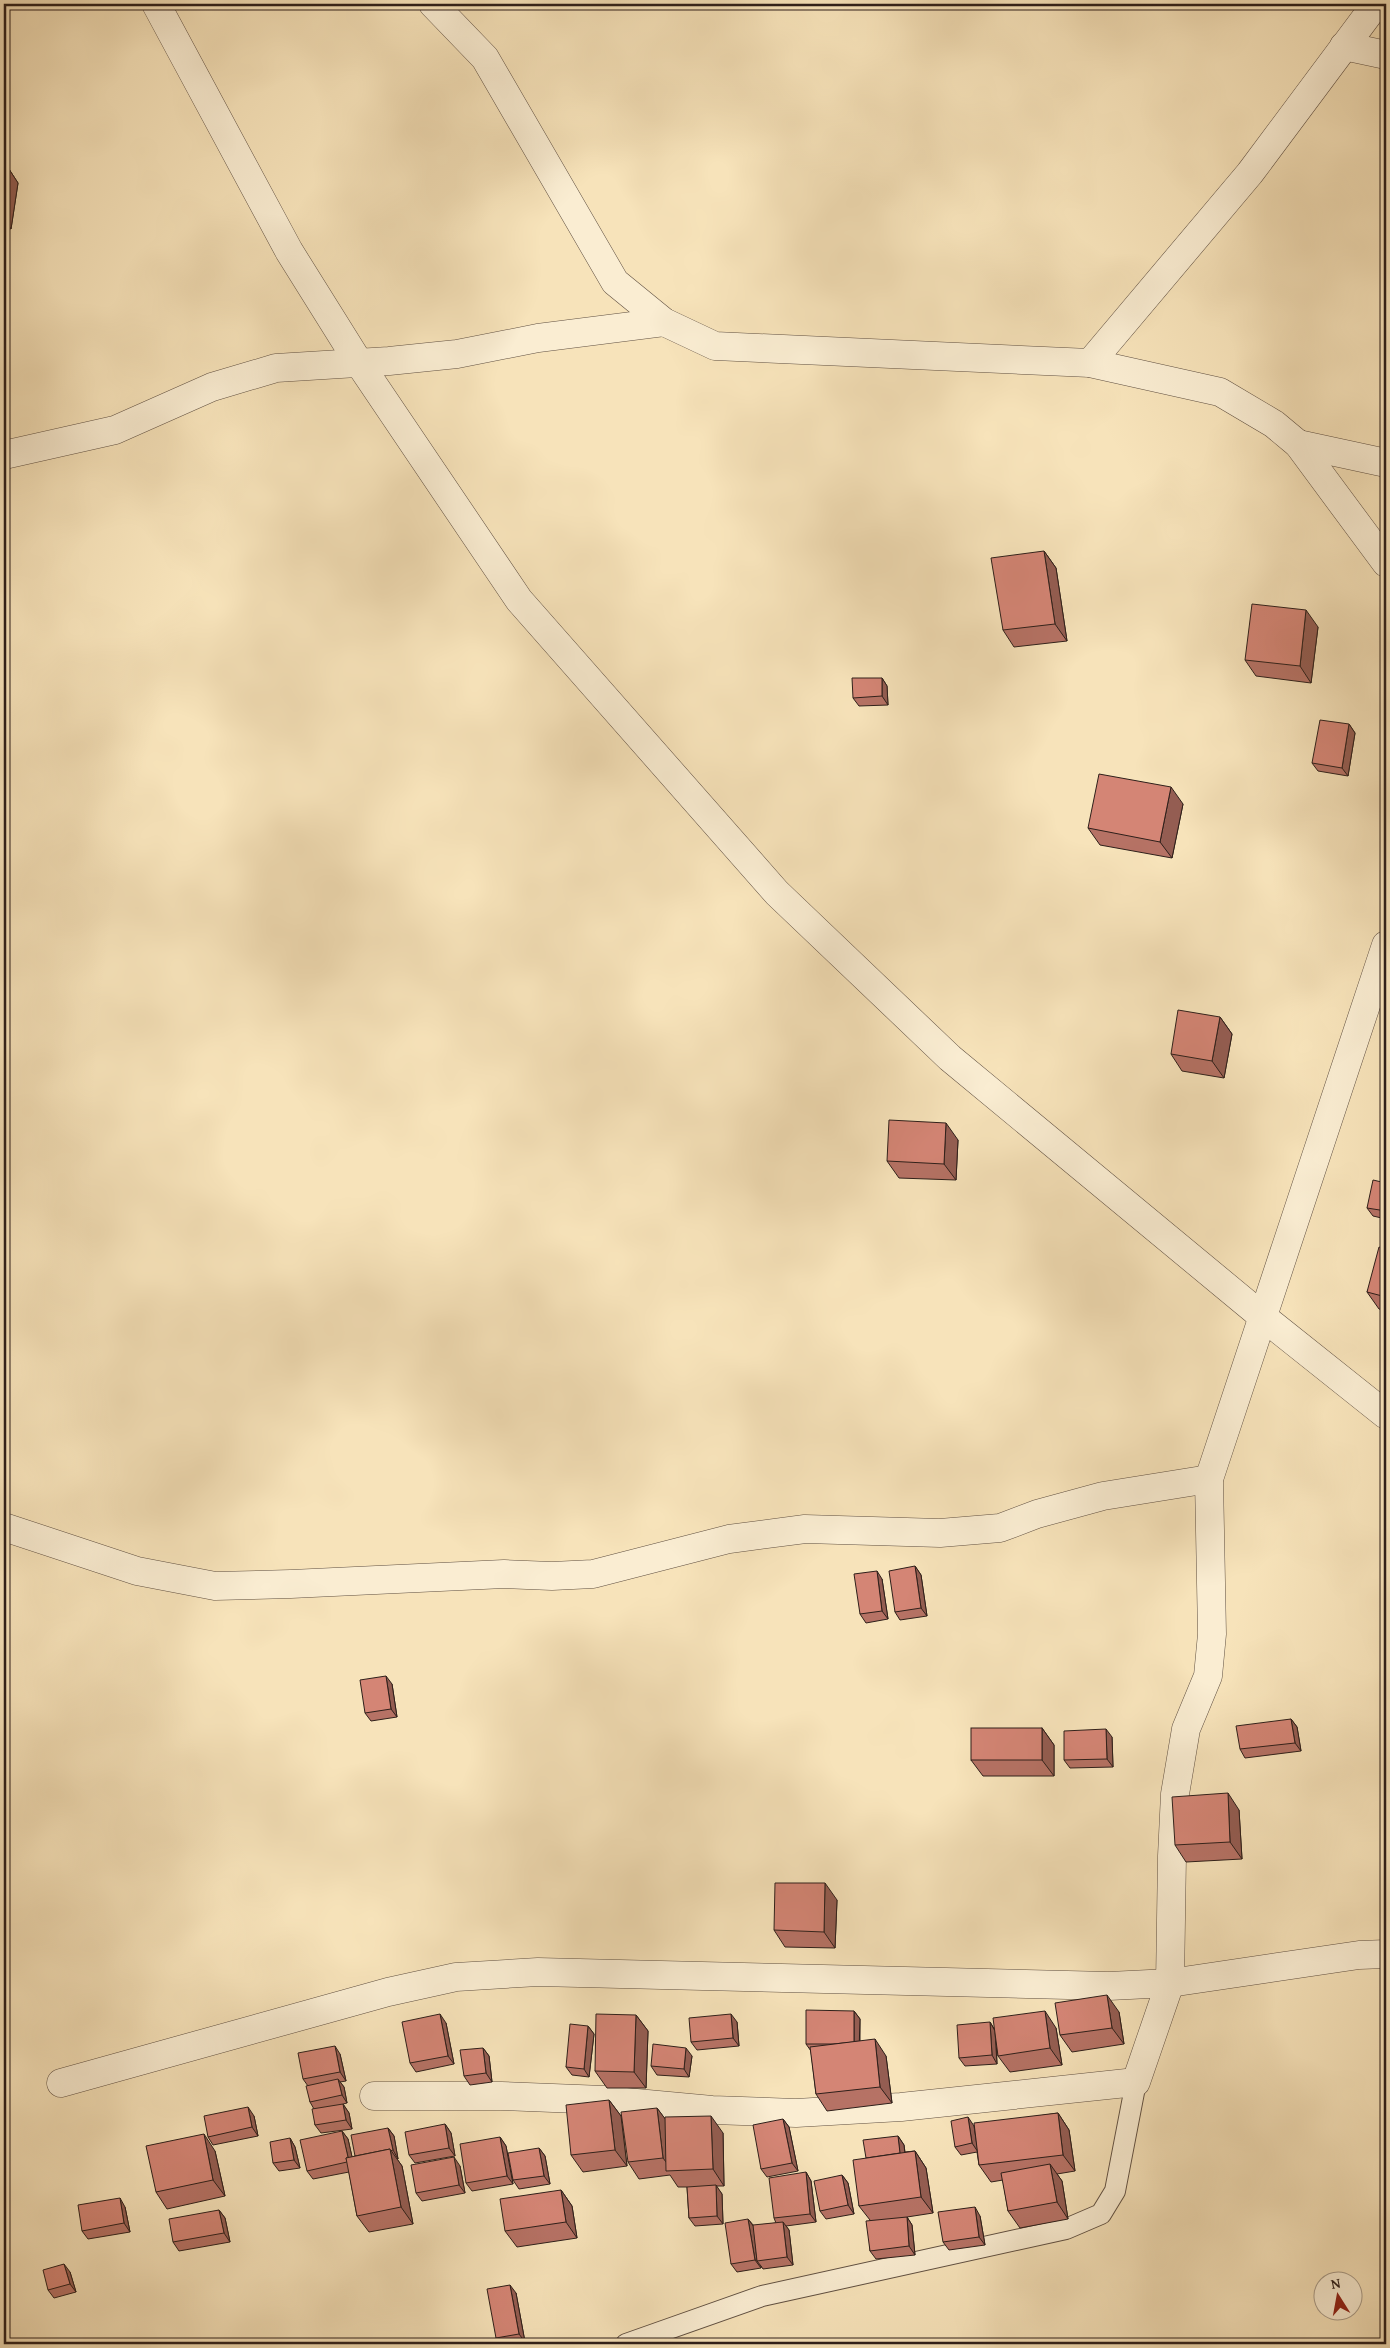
<svg xmlns="http://www.w3.org/2000/svg" width="1390" height="2348" font-family="'Gentium Book Plus',serif">
	<rect width="100%" height="100%" fill="#f7e3ba"/>
	<filter id="stains"><feTurbulence type="fractalNoise" baseFrequency=".004" numOctaves="4"/><feColorMatrix values="0 0 0 0 .2 0 0 0 0 .09 0 0 0 0 .02 0 0 0 .5 -.17"/></filter>
	<radialGradient id="worn" r=".72"><stop offset=".6" stop-color="#630" stop-opacity="0"/><stop offset="1" stop-color="#630" stop-opacity=".3"/></radialGradient>
	<g fill="none" stroke-linecap="round" stroke-linejoin="round">
		<defs>
			<polyline id="lane" points="626,2344 762,2296 1066,2229 1101,2214 1115,2191 1136,2082"/>
			<g id="street">
				<polyline points="156,4 289,251 359,363 519,600 777,893 950,1058 1263,1317 1386,1415"/>
				<polyline points="433,4 485,58 615,282 664,322 715,346 1090,363 1220,392 1274,424 1298,444 1386,563"/>
				<polyline points="1344,46 1386,55"/>
				<polyline points="1090,363 1250,173 1376,4"/>
				<polyline points="1298,444 1386,463"/>
				<polyline points="4,455 115,430 212,387 276,368 389,361 457,354 538,338 664,322"/>
				<polyline points="4,1527 137,1571 215,1586 291,1584 504,1574 552,1576 593,1574 729,1539 805,1529 940,1533 1000,1528 1037,1514 1103,1496 1209,1479"/>
				<polyline points="61,2083 388,1992 456,1977 538,1972 1109,1986 1170,1983 1359,1955 1386,1954"/>
				<polyline points="374,2096 501,2096 604,2100 712,2110 796,2113 901,2107 1136,2082 1170,1983 1172,1856 1175,1794 1186,1729 1208,1676 1212,1634 1209,1479 1386,945"/>
			</g>
		</defs>
		<use href="#lane" stroke="#605042" stroke-width="22"/>
		<use href="#street" stroke="#605042" stroke-width="29"/>
		<use href="#lane" stroke="#faedd2" stroke-width="20"/>
		<use href="#street" stroke="#faedd2" stroke-width="28"/>
	</g>
	<g fill="#b67265" stroke="#2e1f1a">
		<polygon points="4,166 7,166 18,183 11,229 4,227"/>
		<polygon points="1044,551 1056,568 1067,641 1014,647 1003,630"/>
		<polygon points="1318,627 1311,683 1256,676 1245,660"/>
		<polygon points="882,678 887,686 888,705 859,706 853,698"/>
		<polygon points="1349,724 1355,733 1348,776 1318,771 1312,763"/>
		<polygon points="1183,804 1172,858 1100,845 1088,828"/>
		<polygon points="1220,1017 1232,1034 1224,1078 1182,1071 1171,1054"/>
		<polygon points="958,1140 956,1180 899,1178 887,1161"/>
		<polygon points="1386,1183 1386,1219 1373,1216 1367,1208"/>
		<polygon points="1386,1249 1386,1311 1379,1309 1367,1292"/>
		<polygon points="915,1566 921,1575 927,1616 900,1620 895,1612"/>
		<polygon points="882,1579 888,1619 866,1623 860,1614"/>
		<polygon points="392,1684 397,1717 371,1721 365,1713"/>
		<polygon points="1291,1719 1297,1727 1301,1751 1245,1758 1240,1749"/>
		<polygon points="1042,1728 1054,1745 1054,1776 983,1776 971,1760"/>
		<polygon points="1112,1737 1113,1767 1070,1768 1064,1760"/>
		<polygon points="1239,1810 1242,1859 1186,1862 1175,1845"/>
		<polygon points="837,1900 835,1948 785,1947 774,1930"/>
		<polygon points="854,2011 860,2019 860,2041 886,2056 892,2103 827,2111 816,2094 811,2051 806,2044"/>
		<polygon points="1119,2012 1124,2044 1072,2052 1060,2035"/>
		<polygon points="636,2015 648,2031 646,2088 607,2088 595,2071"/>
		<polygon points="737,2022 739,2046 697,2050 691,2042"/>
		<polygon points="990,2022 995,2030 1056,2028 1062,2065 1010,2072 998,2056 996,2037 997,2064 965,2066 959,2058"/>
		<polygon points="446,2023 454,2064 416,2072 410,2063"/>
		<polygon points="588,2026 594,2034 589,2077 572,2075 566,2067"/>
		<polygon points="483,2048 489,2056 492,2082 470,2085 464,2076"/>
		<polygon points="340,2054 346,2081 340,2082 344,2087 347,2103 343,2104 349,2113 352,2129 321,2133 315,2125 314,2109 310,2102 308,2086 303,2079"/>
		<polygon points="692,2056 689,2077 657,2075 651,2066"/>
		<polygon points="609,2100 621,2116 627,2166 583,2172 571,2155"/>
		<polygon points="657,2108 665,2119 723,2133 724,2186 716,2186 722,2194 723,2224 695,2226 689,2218 687,2187 678,2187 670,2175 639,2179 628,2162"/>
		<polygon points="1058,2113 1069,2130 1075,2171 1057,2174 1062,2181 1068,2219 1020,2228 1008,2211 1003,2180 991,2182 979,2165 977,2152 961,2155 955,2147 974,2126"/>
		<polygon points="254,2116 258,2136 213,2145 208,2137"/>
		<polygon points="783,2119 789,2127 798,2171 767,2177 761,2169"/>
		<polygon points="445,2124 451,2133 455,2156 415,2163 409,2155"/>
		<polygon points="388,2128 394,2136 398,2159 397,2159 402,2166 413,2224 369,2232 357,2216 349,2172 313,2179 307,2171 342,2131 348,2139 352,2157 355,2156"/>
		<polygon points="898,2136 904,2145 905,2152 915,2151 926,2168 933,2213 907,2217 912,2225 915,2255 876,2259 870,2251 870,2220 859,2206 866,2158"/>
		<polygon points="500,2137 506,2146 513,2184 472,2191 466,2183"/>
		<polygon points="290,2138 295,2147 300,2168 279,2171 273,2163"/>
		<polygon points="539,2148 545,2156 550,2184 519,2189 513,2180"/>
		<polygon points="215,2151 225,2196 167,2209 156,2192"/>
		<polygon points="460,2166 465,2193 422,2201 416,2193"/>
		<polygon points="806,2172 811,2181 816,2222 786,2226 789,2230 793,2265 763,2269 761,2266 761,2268 737,2272 731,2264 748,2219 754,2226 776,2223 774,2218"/>
		<polygon points="842,2175 848,2183 854,2214 826,2219 820,2211"/>
		<polygon points="561,2190 572,2206 577,2238 517,2247 505,2231"/>
		<polygon points="125,2207 130,2232 88,2239 82,2231"/>
		<polygon points="219,2210 225,2218 230,2242 179,2251 173,2242"/>
		<polygon points="980,2216 985,2245 949,2250 943,2242"/>
		<polygon points="70,2272 76,2292 54,2298 48,2290"/>
		<polygon points="516,2293 525,2342 513,2344 500,2344 496,2338"/>
	</g>
	<g fill="#945d52" stroke="#2e1f1a">
		<polygon points="7,166 18,183 11,229 4,218 4,185"/>
		<polygon points="1044,551 1056,568 1067,641 1055,624"/>
		<polygon points="1306,610 1318,627 1311,683 1300,666"/>
		<polygon points="882,678 887,686 888,705 882,696"/>
		<polygon points="1349,724 1355,733 1348,776 1342,768"/>
		<polygon points="1171,787 1183,804 1172,858 1160,842"/>
		<polygon points="1220,1017 1232,1034 1224,1078 1212,1061"/>
		<polygon points="946,1123 958,1140 956,1180 944,1164"/>
		<polygon points="915,1566 921,1575 927,1616 921,1608"/>
		<polygon points="877,1571 882,1579 888,1619 882,1611"/>
		<polygon points="386,1676 392,1684 397,1717 391,1709"/>
		<polygon points="1291,1719 1297,1727 1301,1751 1295,1743"/>
		<polygon points="1042,1728 1054,1745 1054,1776 1042,1760"/>
		<polygon points="1106,1729 1112,1737 1113,1767 1107,1759"/>
		<polygon points="1228,1793 1239,1810 1242,1859 1230,1842"/>
		<polygon points="825,1883 837,1900 835,1948 824,1932"/>
		<polygon points="1107,1995 1119,2012 1124,2044 1112,2028"/>
		<polygon points="854,2011 860,2019 859,2053 854,2044"/>
		<polygon points="1045,2011 1056,2028 1062,2065 1050,2048"/>
		<polygon points="440,2014 446,2023 454,2064 448,2056"/>
		<polygon points="731,2014 737,2022 739,2046 733,2038"/>
		<polygon points="636,2015 648,2031 646,2088 634,2072"/>
		<polygon points="990,2022 995,2031 997,2064 992,2055"/>
		<polygon points="588,2026 594,2034 589,2077 584,2069"/>
		<polygon points="875,2039 886,2056 892,2103 880,2087"/>
		<polygon points="335,2046 340,2054 346,2081 340,2072"/>
		<polygon points="483,2048 489,2056 492,2082 486,2073"/>
		<polygon points="686,2048 692,2056 689,2077 684,2069"/>
		<polygon points="338,2079 344,2087 347,2103 342,2095"/>
		<polygon points="609,2100 621,2116 627,2166 615,2150"/>
		<polygon points="343,2104 349,2113 352,2129 346,2120"/>
		<polygon points="248,2107 254,2116 258,2136 252,2127"/>
		<polygon points="657,2108 669,2124 672,2170 663,2158"/>
		<polygon points="1058,2113 1069,2130 1075,2171 1063,2155"/>
		<polygon points="711,2116 723,2133 724,2186 713,2169"/>
		<polygon points="968,2117 974,2126 978,2152 972,2143"/>
		<polygon points="783,2119 789,2127 798,2171 792,2163"/>
		<polygon points="445,2124 451,2133 455,2156 449,2148"/>
		<polygon points="388,2128 394,2136 398,2159 393,2150"/>
		<polygon points="342,2131 348,2139 355,2170 349,2162"/>
		<polygon points="204,2134 215,2151 225,2196 213,2180"/>
		<polygon points="898,2136 904,2145 906,2164 900,2156"/>
		<polygon points="500,2137 506,2146 513,2184 507,2176"/>
		<polygon points="290,2138 295,2147 300,2168 294,2160"/>
		<polygon points="539,2148 545,2156 550,2184 544,2176"/>
		<polygon points="390,2149 402,2166 413,2224 401,2207"/>
		<polygon points="915,2151 926,2168 933,2213 921,2197"/>
		<polygon points="454,2157 460,2166 465,2193 459,2185"/>
		<polygon points="1050,2164 1062,2181 1068,2219 1057,2202"/>
		<polygon points="806,2172 811,2181 816,2222 810,2214"/>
		<polygon points="842,2175 848,2183 854,2214 848,2205"/>
		<polygon points="716,2185 722,2194 723,2224 717,2216"/>
		<polygon points="561,2190 572,2206 577,2238 566,2222"/>
		<polygon points="120,2198 125,2207 130,2232 124,2223"/>
		<polygon points="975,2207 980,2216 985,2245 979,2237"/>
		<polygon points="219,2210 225,2218 230,2242 224,2233"/>
		<polygon points="907,2217 912,2225 915,2255 909,2246"/>
		<polygon points="748,2219 754,2227 757,2261 761,2266 761,2268 755,2260"/>
		<polygon points="783,2222 789,2230 793,2265 787,2257"/>
		<polygon points="64,2264 70,2272 76,2292 70,2284"/>
		<polygon points="510,2285 516,2293 525,2342 519,2334"/>
	</g>
	<g fill="#d48575" stroke="#2e1f1a">
		<polygon points="4,166 7,166 4,185"/>
		<polygon points="1044,551 1055,624 1003,630 991,558"/>
		<polygon points="1252,604 1306,610 1300,666 1245,660"/>
		<polygon points="852,678 882,678 882,696 853,698"/>
		<polygon points="1320,720 1349,724 1342,768 1312,763"/>
		<polygon points="1099,774 1171,787 1160,842 1088,828"/>
		<polygon points="1178,1010 1220,1017 1212,1061 1171,1054"/>
		<polygon points="889,1120 946,1123 944,1164 887,1161"/>
		<polygon points="1373,1180 1386,1183 1386,1211 1367,1208"/>
		<polygon points="1379,1247 1386,1249 1386,1297 1367,1292"/>
		<polygon points="915,1566 921,1608 895,1612 889,1571"/>
		<polygon points="877,1571 882,1611 860,1614 854,1574"/>
		<polygon points="386,1676 391,1709 365,1713 360,1680"/>
		<polygon points="1291,1719 1295,1743 1240,1749 1236,1726"/>
		<rect x="971" y="1728" width="71" height="32"/>
		<polygon points="1106,1729 1107,1759 1064,1760 1064,1731"/>
		<polygon points="1228,1793 1230,1842 1175,1845 1172,1797"/>
		<polygon points="775,1883 825,1883 824,1932 774,1930"/>
		<polygon points="1107,1995 1112,2028 1060,2035 1055,2003"/>
		<polygon points="806,2010 854,2011 854,2042 833,2044 806,2044"/>
		<polygon points="1045,2011 1050,2048 998,2056 993,2018"/>
		<polygon points="440,2014 448,2056 410,2063 402,2022"/>
		<polygon points="596,2014 636,2015 634,2072 595,2071"/>
		<polygon points="731,2014 733,2038 691,2042 689,2018"/>
		<polygon points="990,2022 992,2055 959,2058 957,2025"/>
		<polygon points="570,2024 588,2026 584,2069 566,2067"/>
		<polygon points="875,2039 880,2087 816,2094 810,2047"/>
		<polygon points="653,2044 686,2048 684,2069 651,2066"/>
		<polygon points="335,2046 340,2072 303,2079 298,2053"/>
		<polygon points="483,2048 486,2073 464,2076 460,2050"/>
		<polygon points="338,2079 342,2095 310,2102 306,2086"/>
		<polygon points="609,2100 615,2150 571,2155 566,2105"/>
		<polygon points="343,2104 346,2120 315,2125 312,2109"/>
		<polygon points="248,2107 252,2127 208,2137 204,2116"/>
		<polygon points="657,2108 663,2158 628,2162 621,2112"/>
		<polygon points="1058,2113 1063,2155 979,2165 974,2123"/>
		<polygon points="711,2116 713,2169 666,2171 665,2117"/>
		<polygon points="968,2117 972,2143 955,2147 951,2121"/>
		<polygon points="783,2119 792,2163 761,2169 753,2125"/>
		<polygon points="445,2124 449,2148 409,2155 405,2132"/>
		<polygon points="388,2128 393,2150 390,2151 390,2149 355,2156 351,2135"/>
		<polygon points="342,2131 348,2157 346,2158 347,2162 307,2171 300,2140"/>
		<polygon points="204,2134 213,2180 156,2192 146,2146"/>
		<polygon points="898,2136 900,2153 866,2158 863,2140"/>
		<polygon points="500,2137 507,2176 466,2183 460,2144"/>
		<polygon points="290,2138 294,2160 273,2163 270,2142"/>
		<polygon points="539,2148 544,2176 513,2180 508,2153"/>
		<polygon points="390,2149 401,2207 357,2216 346,2158"/>
		<polygon points="915,2151 921,2197 859,2206 853,2160"/>
		<polygon points="454,2157 459,2185 416,2193 411,2165"/>
		<polygon points="1050,2164 1057,2202 1008,2211 1001,2173"/>
		<polygon points="806,2172 810,2214 774,2218 769,2178"/>
		<polygon points="842,2175 848,2205 820,2211 814,2181"/>
		<polygon points="716,2185 717,2216 689,2218 687,2187"/>
		<polygon points="561,2190 566,2222 505,2231 500,2199"/>
		<polygon points="120,2198 124,2223 82,2231 78,2205"/>
		<polygon points="975,2207 979,2237 943,2242 938,2212"/>
		<polygon points="219,2210 224,2233 173,2242 169,2219"/>
		<polygon points="907,2217 909,2246 870,2251 866,2221"/>
		<polygon points="748,2219 755,2260 731,2264 725,2223"/>
		<polygon points="783,2222 787,2257 757,2261 753,2225"/>
		<polygon points="64,2264 70,2284 48,2290 43,2270"/>
		<polygon points="510,2285 519,2334 496,2338 487,2289"/>
	</g>
	<rect width="1390" height="2348" fill="none" stroke="#f7e3ba" stroke-width="20"/>
	<rect x="5" y="5" width="1380" height="2338" fill="none" stroke="#2e1f1a" stroke-width="2.5"/>
	<rect x="10" y="10" width="1370" height="2328" fill="none" stroke="#2e1f1a"/>
	<g transform="translate(1338 2296) rotate(349)"><circle r="24" fill="#faedd2" stroke="#a89b88"/>
	<path d="M0-4L9 19L0 12L-9 19Z" fill="#8f2418"/>
	<text y="-8" font-size="14" font-weight="bold" text-anchor="middle" fill="#2e1f1a">N</text>
	</g>
	<rect width="100%" height="100%" filter="url(#stains)"/>
	<rect width="100%" height="100%" fill="url(#worn)"/>
</svg>
